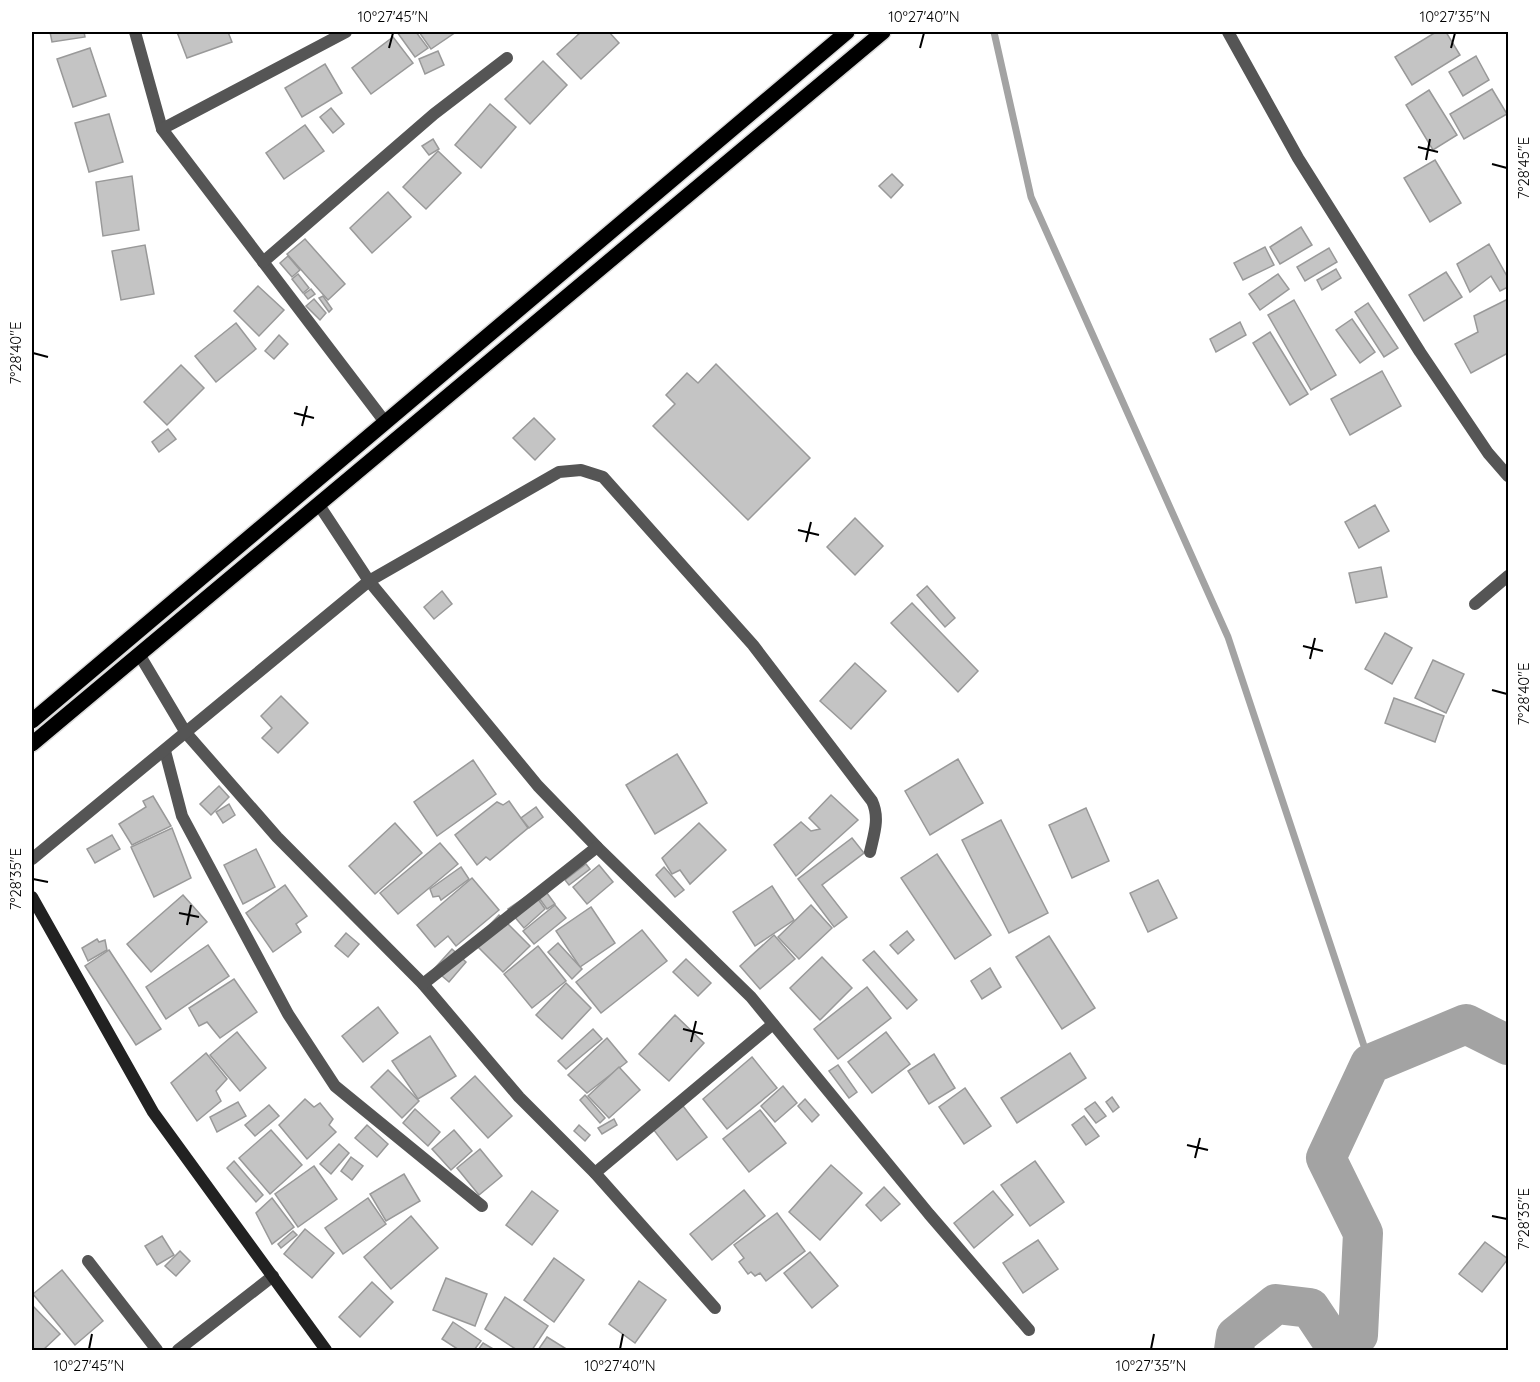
<svg xmlns="http://www.w3.org/2000/svg" width="1540" height="1382" font-family="Quicksand,sans-serif">
	<rect width="100%" height="100%" fill="#fff"/>
	<g fill="none" stroke-linecap="round" stroke-linejoin="round">
		<polyline stroke="#a3a3a3" stroke-width="7" points="994,32 1031,197 1228,637 1370,1064"/>
		<polyline stroke="#a3a3a3" stroke-width="40" points="1234,1350 1236,1336 1276,1304 1310,1308 1330,1338 1358,1335 1363,1233 1326,1158 1370,1064 1466,1024 1508,1045"/>
	</g>
	<g fill="#c4c4c4" stroke="#999" stroke-width="1.5">
		<polygon points="50,32 84,32 85,37 52,42"/>
		<polygon points="177,32 228,32 232,42 187,58"/>
		<polygon points="397,32 416,32 428,48 415,57"/>
		<polygon points="419,32 456,32 431,49"/>
		<polygon points="581,32 609,32 619,43 581,79 557,54"/>
		<polygon points="1436,32 1446,32 1460,55 1412,85 1395,57"/>
		<polygon points="393,37 413,63 371,94 352,68"/>
		<polygon points="90,48 106,96 73,107 57,59"/>
		<polygon points="438,51 444,65 425,74 419,59"/>
		<polygon points="1476,56 1489,80 1463,96 1449,72"/>
		<polygon points="543,61 567,85 530,124 505,99"/>
		<polygon points="325,64 342,93 302,117 285,88"/>
		<polygon points="1492,89 1507,114 1464,139 1450,114"/>
		<polygon points="1429,90 1457,135 1433,150 1406,105"/>
		<polygon points="490,104 516,127 481,168 455,145"/>
		<polygon points="331,108 344,124 333,133 320,117"/>
		<polygon points="109,114 123,162 89,172 75,123"/>
		<polygon points="305,125 324,151 284,179 266,153"/>
		<polygon points="433,139 439,149 429,155 422,146"/>
		<polygon points="438,151 461,173 426,209 403,187"/>
		<polygon points="1435,160 1461,203 1430,222 1404,178"/>
		<polygon points="892,174 903,185 891,198 879,186"/>
		<polygon points="132,176 139,230 103,236 96,182"/>
		<polygon points="388,192 411,217 372,253 350,228"/>
		<polygon points="1301,227 1312,245 1280,264 1270,247"/>
		<polygon points="305,239 345,284 328,300 287,254"/>
		<polygon points="1489,244 1508,278 1508,287 1500,291 1491,276 1470,292 1457,264"/>
		<polygon points="145,245 154,294 121,300 112,251"/>
		<polygon points="1265,247 1274,265 1243,280 1234,263"/>
		<polygon points="1329,248 1337,262 1305,281 1297,267"/>
		<polygon points="288,256 300,270 292,277 280,263"/>
		<polygon points="1336,269 1341,278 1322,290 1317,280"/>
		<polygon points="1446,272 1462,297 1424,321 1409,295"/>
		<polygon points="298,274 309,288 303,293 292,279"/>
		<polygon points="1278,274 1289,289 1260,310 1249,294"/>
		<polygon points="258,286 284,310 259,336 234,311"/>
		<polygon points="311,289 315,294 308,299 304,294"/>
		<polygon points="323,296 332,309 329,312 319,298"/>
		<polygon points="314,299 326,313 320,320 306,306"/>
		<polygon points="1508,299 1508,353 1471,373 1455,344 1478,332 1474,316"/>
		<polygon points="1294,300 1336,375 1311,390 1268,315"/>
		<polygon points="1368,303 1398,348 1384,357 1355,312"/>
		<polygon points="1352,319 1375,352 1360,363 1336,330"/>
		<polygon points="1240,322 1246,335 1216,352 1210,339"/>
		<polygon points="236,323 256,349 216,382 195,356"/>
		<polygon points="1270,332 1308,394 1290,405 1253,343"/>
		<polygon points="279,335 288,344 274,359 265,351"/>
		<polygon points="716,364 810,458 748,520 653,426 675,404 666,395 687,373 698,383"/>
		<polygon points="181,365 204,388 167,425 144,402"/>
		<polygon points="1382,371 1401,406 1350,435 1331,399"/>
		<polygon points="534,418 555,439 535,460 513,438"/>
		<polygon points="168,429 176,439 159,452 152,442"/>
		<polygon points="1375,505 1389,531 1359,548 1345,522"/>
		<polygon points="855,518 883,546 855,575 827,547"/>
		<polygon points="1381,567 1387,597 1356,603 1349,573"/>
		<polygon points="927,586 955,618 945,627 917,595"/>
		<polygon points="442,591 452,604 434,619 424,607"/>
		<polygon points="912,603 978,671 958,692 891,623"/>
		<polygon points="1385,633 1412,648 1392,684 1365,669"/>
		<polygon points="1433,660 1464,674 1446,713 1415,698"/>
		<polygon points="855,663 886,691 851,729 820,701"/>
		<polygon points="281,696 308,723 278,753 262,738 272,728 261,716"/>
		<polygon points="1394,698 1444,716 1435,742 1385,723"/>
		<polygon points="677,754 707,803 655,834 626,785"/>
		<polygon points="958,759 983,803 930,835 905,791"/>
		<polygon points="473,760 496,794 437,836 414,802"/>
		<polygon points="219,786 229,797 211,815 200,804"/>
		<polygon points="831,795 858,820 796,876 774,845 801,822 811,831 820,829 809,818"/>
		<polygon points="153,796 171,826 132,845 119,824 146,807 143,801"/>
		<polygon points="509,801 528,828 490,860 486,857 477,865 455,835 497,802 503,805"/>
		<polygon points="229,804 235,815 223,823 216,812"/>
		<polygon points="536,807 543,817 529,828 521,818"/>
		<polygon points="1086,808 1109,861 1072,878 1049,825"/>
		<polygon points="1001,820 1048,913 1009,933 962,840"/>
		<polygon points="395,823 422,853 375,894 349,866"/>
		<polygon points="699,823 726,850 690,884 680,870 672,874 662,858"/>
		<polygon points="172,828 191,878 154,897 131,847"/>
		<polygon points="112,835 120,849 95,863 87,849"/>
		<polygon points="852,838 864,853 822,885 847,917 834,927 798,879"/>
		<polygon points="440,843 458,864 398,914 380,893"/>
		<polygon points="256,849 275,887 243,904 224,865"/>
		<polygon points="937,854 991,935 955,959 901,878"/>
		<polygon points="586,864 590,869 569,885 565,880"/>
		<polygon points="599,865 613,882 587,904 573,887"/>
		<polygon points="461,867 469,879 441,900 439,896 433,897 430,889"/>
		<polygon points="664,867 684,890 675,897 656,875"/>
		<polygon points="472,878 499,910 456,946 448,936 435,947 417,925"/>
		<polygon points="1158,880 1177,918 1148,932 1130,893"/>
		<polygon points="285,885 307,916 296,924 301,932 273,952 246,913"/>
		<polygon points="772,886 794,920 755,946 733,912"/>
		<polygon points="544,889 555,904 547,909 537,895"/>
		<polygon points="533,892 545,909 524,928 508,909"/>
		<polygon points="183,895 207,922 151,972 127,944"/>
		<polygon points="555,905 566,918 534,944 523,931"/>
		<polygon points="811,905 832,928 799,959 778,937"/>
		<polygon points="591,907 615,943 580,967 556,931"/>
		<polygon points="499,915 530,946 503,972 473,942"/>
		<polygon points="642,930 667,961 601,1013 576,982"/>
		<polygon points="907,931 914,940 898,954 890,945"/>
		<polygon points="346,933 359,944 348,957 335,946"/>
		<polygon points="774,935 795,959 760,989 740,966"/>
		<polygon points="1049,936 1095,1008 1062,1029 1016,957"/>
		<polygon points="97,939 99,942 105,940 107,950 88,961 82,948"/>
		<polygon points="558,943 582,969 572,979 548,952"/>
		<polygon points="208,945 229,976 166,1019 146,987"/>
		<polygon points="538,946 566,981 532,1008 504,974"/>
		<polygon points="452,949 466,962 449,982 434,969"/>
		<polygon points="109,950 161,1029 136,1045 85,966"/>
		<polygon points="874,951 917,1000 907,1009 863,960"/>
		<polygon points="822,957 852,988 820,1020 790,988"/>
		<polygon points="686,959 711,983 698,996 673,972"/>
		<polygon points="990,968 1001,987 982,999 971,981"/>
		<polygon points="234,979 257,1012 220,1038 207,1022 199,1026 189,1008"/>
		<polygon points="566,983 591,1008 562,1039 536,1015"/>
		<polygon points="867,987 891,1018 838,1059 814,1029"/>
		<polygon points="378,1007 398,1033 363,1062 342,1036"/>
		<polygon points="675,1015 704,1043 669,1081 639,1054"/>
		<polygon points="593,1029 602,1039 566,1069 558,1061"/>
		<polygon points="237,1032 266,1068 240,1091 210,1055"/>
		<polygon points="886,1032 910,1064 872,1093 848,1062"/>
		<polygon points="430,1036 456,1076 418,1099 392,1061"/>
		<polygon points="607,1038 627,1062 587,1093 568,1075"/>
		<polygon points="206,1053 227,1079 216,1091 221,1101 197,1121 171,1083"/>
		<polygon points="1070,1053 1086,1078 1017,1123 1001,1098"/>
		<polygon points="934,1054 955,1088 929,1104 908,1071"/>
		<polygon points="752,1057 777,1088 727,1129 703,1099"/>
		<polygon points="838,1065 857,1092 849,1098 829,1071"/>
		<polygon points="619,1067 640,1090 609,1118 588,1096"/>
		<polygon points="388,1070 419,1101 402,1118 371,1087"/>
		<polygon points="475,1076 512,1116 488,1138 451,1098"/>
		<polygon points="783,1086 797,1103 775,1122 761,1106"/>
		<polygon points="965,1088 991,1126 964,1144 939,1107"/>
		<polygon points="585,1095 605,1118 600,1123 580,1100"/>
		<polygon points="1112,1097 1119,1107 1113,1112 1106,1102"/>
		<polygon points="305,1099 314,1107 320,1103 333,1119 329,1125 336,1132 307,1159 279,1125"/>
		<polygon points="805,1099 819,1115 812,1122 798,1106"/>
		<polygon points="238,1102 246,1116 217,1132 210,1117"/>
		<polygon points="1095,1102 1106,1116 1096,1123 1085,1109"/>
		<polygon points="269,1105 279,1116 255,1136 245,1125"/>
		<polygon points="683,1106 707,1137 677,1160 653,1129"/>
		<polygon points="415,1109 440,1132 428,1146 403,1123"/>
		<polygon points="760,1110 786,1143 749,1172 723,1139"/>
		<polygon points="1084,1116 1099,1136 1086,1145 1072,1125"/>
		<polygon points="614,1119 617,1125 602,1134 598,1128"/>
		<polygon points="367,1125 388,1144 377,1157 355,1138"/>
		<polygon points="579,1125 590,1135 585,1141 574,1131"/>
		<polygon points="271,1130 302,1165 270,1194 239,1158"/>
		<polygon points="454,1130 472,1151 451,1170 432,1149"/>
		<polygon points="339,1144 349,1153 331,1174 320,1164"/>
		<polygon points="480,1149 502,1176 479,1195 457,1168"/>
		<polygon points="351,1157 363,1166 352,1180 341,1171"/>
		<polygon points="234,1161 263,1195 256,1202 227,1168"/>
		<polygon points="1035,1161 1064,1202 1030,1226 1001,1185"/>
		<polygon points="831,1165 862,1193 820,1240 789,1212"/>
		<polygon points="314,1166 337,1199 298,1227 275,1194"/>
		<polygon points="404,1174 420,1201 386,1221 370,1194"/>
		<polygon points="884,1187 900,1204 881,1221 866,1205"/>
		<polygon points="744,1190 765,1216 712,1260 690,1234"/>
		<polygon points="532,1191 558,1211 532,1245 506,1225"/>
		<polygon points="993,1191 1013,1215 974,1248 954,1223"/>
		<polygon points="272,1198 294,1227 272,1244 256,1213"/>
		<polygon points="368,1198 386,1224 343,1254 325,1228"/>
		<polygon points="777,1213 805,1251 766,1281 760,1273 755,1276 751,1272 748,1274 739,1262 744,1258 734,1245"/>
		<polygon points="411,1216 438,1248 391,1289 364,1257"/>
		<polygon points="305,1229 334,1253 312,1278 284,1254"/>
		<polygon points="293,1231 297,1235 281,1248 278,1244"/>
		<polygon points="162,1236 174,1255 157,1265 145,1246"/>
		<polygon points="1038,1240 1058,1269 1023,1293 1003,1263"/>
		<polygon points="1485,1242 1508,1259 1482,1292 1459,1274"/>
		<polygon points="180,1251 190,1261 176,1276 165,1266"/>
		<polygon points="810,1252 838,1286 812,1308 784,1273"/>
		<polygon points="554,1258 584,1280 554,1322 524,1300"/>
		<polygon points="62,1270 103,1321 75,1345 33,1294"/>
		<polygon points="446,1278 487,1294 475,1326 433,1310"/>
		<polygon points="639,1281 666,1300 635,1343 609,1324"/>
		<polygon points="372,1282 393,1302 360,1337 339,1317"/>
		<polygon points="505,1297 548,1326 532,1350 517,1350 485,1329"/>
		<polygon points="32,1305 60,1334 43,1350 32,1350"/>
		<polygon points="453,1322 481,1341 474,1350 459,1350 442,1339"/>
		<polygon points="547,1337 568,1350 538,1350"/>
		<polygon points="483,1343 495,1350 478,1350"/>
	</g>
	<g fill="none" stroke-linecap="round" stroke-linejoin="round">
		<defs>
			<g id="primary">
				<polyline points="32,721 847,32"/>
				<polyline points="32,744 883,32"/>
			</g>
		</defs>
		<use href="#primary" stroke="#dbdbdb" stroke-width="18"/>
		<g stroke="#555" stroke-width="12">
			<polyline points="135,32 162,129 385,422"/>
			<polyline points="1228,32 1298,158 1420,352 1488,453 1508,476"/>
			<polyline points="162,129 346,32"/>
			<polyline points="263,262 434,114 507,58"/>
			<polyline points="319,505 369,581 538,786 597,847 751,997 929,1214 1029,1330"/>
			<polyline points="1475,604 1508,576"/>
			<polyline points="139,654 186,733 277,837 423,984 519,1097 595,1173 715,1308"/>
			<polyline points="165,751 182,816 288,1014 335,1086 482,1206"/>
			<path d="M32,859L369,581L559,472L581,470L603,477L753,645L872,801C880,818 874,834 870,852"/>
			<polyline points="423,984 597,847"/>
			<polyline points="595,1173 773,1024"/>
			<polyline points="88,1261 157,1350"/>
			<polyline points="178,1350 273,1276"/>
		</g>
		<polyline stroke="#222" stroke-width="12" points="32,897 153,1112 326,1350"/>
		<use href="#primary" stroke="#000" stroke-width="15"/>
	</g>
	<path fill="none" stroke="#000" stroke-width="2" d="M389,48L393,33M920,48L924,33M1451,48L1455,33M1418,147L1438,152M1426,160L1430,139M1492,164L1507,168M33,353L48,357M294,413L314,418M302,426L307,406M798,530L819,535M806,542L811,522M1303,646L1323,651M1310,659L1315,638M1492,690L1507,694M33,879L48,882M179,913L199,917M187,925L191,905M683,1029L703,1034M691,1042L696,1021M1187,1145L1208,1150M1195,1158L1200,1138M1492,1216L1507,1219M89,1349L92,1334M620,1349L623,1334M1151,1349L1154,1334"/>
	<rect width="1540" height="1382" fill="none" stroke="#ffffff" stroke-width="66"/>
	<rect x="33" y="33" width="1474" height="1316" fill="none" stroke="#000" stroke-width="2"/>
	<g font-size="15" text-anchor="middle" fill="#000">
		<text x="393" y="22">10°27'45"N</text>
		<text x="924" y="22">10°27'40"N</text>
		<text x="1455" y="22">10°27'35"N</text>
		<text transform="translate(1524 168) rotate(-90)" y="5">7°28'45"E</text>
		<text transform="translate(16 353) rotate(-90)" y="5">7°28'40"E</text>
		<text transform="translate(1524 694) rotate(-90)" y="5">7°28'40"E</text>
		<text transform="translate(16 879) rotate(-90)" y="5">7°28'35"E</text>
		<text transform="translate(1524 1219) rotate(-90)" y="5">7°28'35"E</text>
		<text x="89" y="1371">10°27'45"N</text>
		<text x="620" y="1371">10°27'40"N</text>
		<text x="1151" y="1371">10°27'35"N</text>
	</g>
</svg>
